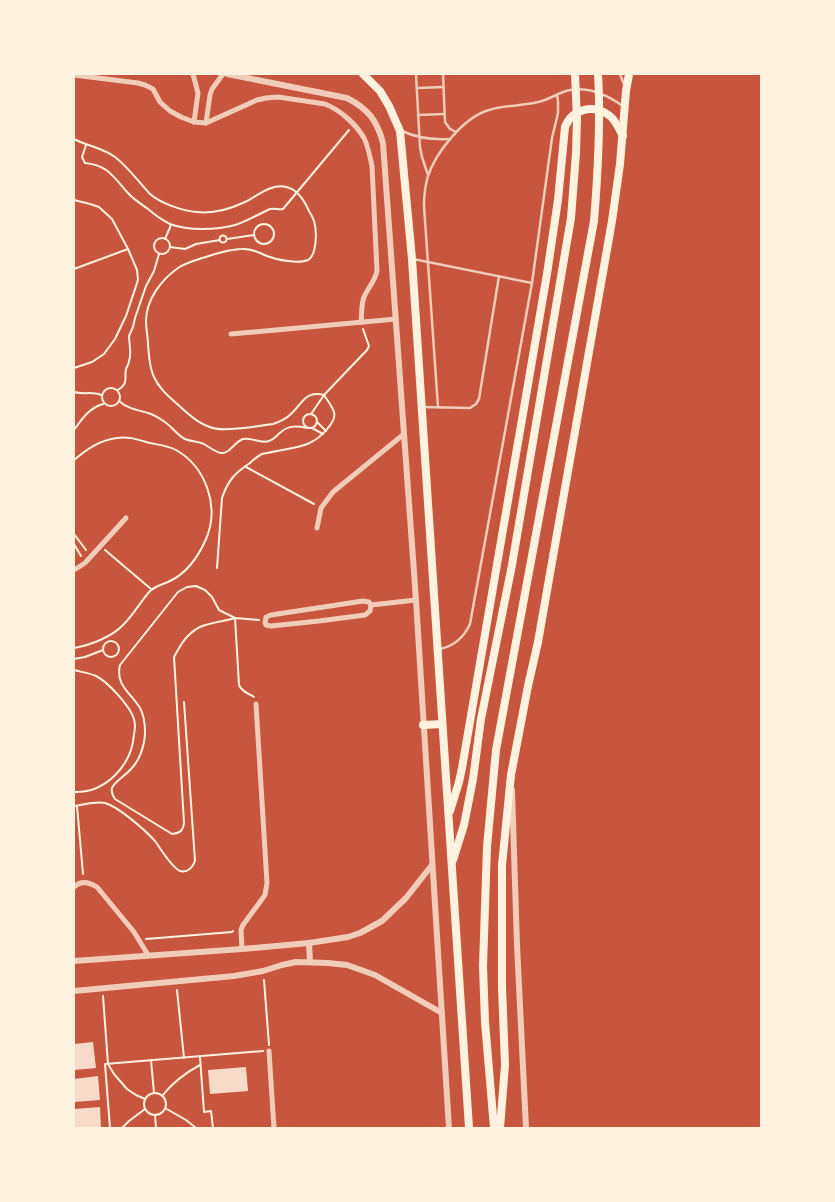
<svg xmlns="http://www.w3.org/2000/svg" width="835" height="1202" font-family="Signika,sans-serif">
	<rect width="100%" height="100%" fill="#c8553d"/>
	<g fill="#f7dbc8">
		<polygon points="93,1042 96,1068 74,1070 74,1044"/>
		<polygon points="246,1067 248,1091 210,1094 208,1070"/>
		<polygon points="98,1076 100,1100 74,1102 74,1079"/>
		<polygon points="100,1107 101,1128 74,1128 74,1109"/>
	</g>
	<g fill="none" stroke-linecap="round" stroke-linejoin="round">
		<g stroke="#fff3e0" stroke-width="2">
			<path d="M74,139C87,146 103,148 115,157C128,167 138,181 149,193C159,203 183,211 197,212C214,214 230,209 245,202C257,196 272,183 286,187C297,189 305,202 309,211C311,214 313,218 314,221C317,230 317,255 308,260C299,264 277,260 267,256C259,253 252,248 242,249C228,249 216,254 202,258C194,261 185,263 178,268C161,280 146,300 146,321C146,329 148,337 148,344C149,355 149,367 154,377C159,388 167,395 176,403C187,413 198,424 213,428C226,432 258,426 273,424C279,422 286,419 291,414C302,404 305,390 324,395C333,409 340,414 328,428C314,446 298,447 277,451C273,452 267,453 262,454C258,456 253,460 250,463C235,473 228,480 222,498L217,568"/>
			<path d="M86,145L82,157L85,163C107,165 113,176 127,192C133,199 141,204 148,209C155,215 162,220 170,224C188,231 217,230 235,225C247,221 259,214 270,209C275,208 279,210 283,209L349,130"/>
			<polyline points="74,200 90,204 99,207 112,219 128,249 137,270 138,280 126,316 115,339 104,354 92,362 74,368"/>
			<circle cx="264" cy="234" r="10"/>
			<circle cx="223" cy="239" r="3.5"/>
			<circle cx="162" cy="246" r="8"/>
			<polyline points="165,239 171,225"/>
			<polyline points="227,239 254,235"/>
			<polyline points="170,247 185,249 196,244 220,240"/>
			<polyline points="74,269 128,249"/>
			<circle cx="111" cy="397" r="9"/>
			<path d="M118,390C129,383 124,379 126,369C127,366 129,364 129,361C132,354 129,343 129,336L133,327L135,318L146,286L154,271L159,254"/>
			<path d="M74,392C83,395 92,391 101,395"/>
			<path d="M119,401C129,410 140,410 151,414C156,416 161,419 165,422C172,427 177,435 185,439C192,442 198,441 204,444C209,447 215,452 221,453C230,454 234,442 243,439C252,437 260,444 269,441C275,439 277,435 281,432C289,425 298,426 307,428"/>
			<circle cx="310" cy="421" r="7"/>
			<polyline points="311,414 324,395 367,350 369,346 363,329"/>
			<polyline points="317,422 326,431"/>
			<polyline points="312,428 323,434"/>
			<path d="M74,430C82,419 89,408 103,404"/>
			<path d="M74,460C87,449 100,440 117,438C129,436 139,440 150,443C159,445 169,446 176,450C206,467 220,507 206,539C199,555 187,573 170,581C164,584 155,586 150,591C141,601 134,614 124,624C112,637 91,645 74,648"/>
			<polyline points="246,467 314,504"/>
			<polyline points="74,534 86,550"/>
			<polyline points="74,544 81,556"/>
			<polyline points="105,550 151,589"/>
			<path d="M196,586L205,590L212,597L219,610L235,618C225,621 208,623 200,627C187,633 180,646 174,657L184,823C183,831 180,833 172,834L115,799C113,796 111,792 112,788C114,782 126,775 131,769C138,762 142,752 144,742C146,732 145,717 140,708C131,693 115,685 120,665L178,592L187,587Z"/>
			<circle cx="111" cy="649" r="8"/>
			<polyline points="74,659 85,657 103,650"/>
			<path d="M74,670C81,672 89,673 96,676C108,682 130,706 134,719C135,723 135,730 134,734C132,765 106,793 74,792"/>
			<path d="M254,697C248,693 242,692 239,685L235,618L259,620"/>
			<path d="M74,806C83,805 96,801 105,803C119,807 145,830 155,841C161,849 171,867 180,871C188,873 193,867 195,861L184,702"/>
			<polyline points="77,806 83,874"/>
			<polyline points="146,939 232,932 233,931"/>
			<polyline points="264,980 269,1045"/>
			<polyline points="177,990 184,1058"/>
			<polyline points="103,996 108,1064 114,1074 127,1089 136,1095 145,1099"/>
			<polyline points="200,1057 204,1112 211,1111 213,1128"/>
			<polyline points="151,1060 154,1093"/>
			<circle cx="155" cy="1104" r="11"/>
			<path d="M162,1096C173,1082 185,1073 200,1065"/>
			<polyline points="165,1108 186,1120 196,1128"/>
			<polyline points="155,1115 156,1128"/>
			<polyline points="110,1128 105,1064 263,1051"/>
			<polyline points="122,1128 129,1121 145,1109"/>
		</g>
		<g stroke="#f1ccb7" stroke-width="2.5">
			<polyline points="416,74 420,147 422,157 428,175"/>
			<polyline points="443,74 445,122 450,129 456,132"/>
			<polyline points="620,74 625,87"/>
			<polyline points="417,88 443,87"/>
			<polyline points="418,115 444,114"/>
			<path d="M402,131C417,138 433,140 450,139"/>
			<polyline points="413,259 532,283"/>
			<polyline points="423,407 470,408 476,404 479,399 499,276"/>
			<path d="M438,407L424,206C424,196 425,186 428,176C436,152 464,117 489,110C505,105 522,106 538,102C549,100 559,92 570,90C589,87 609,96 624,107"/>
			<path d="M440,649C454,646 464,637 470,624L532,283L552,138L558,113V101L557,95"/>
		</g>
		<g stroke="#f1ccb7" stroke-width="5">
			<polyline points="193,74 198,93 194,122"/>
			<path d="M74,75L138,83L145,85L153,89L160,102L170,111L181,117L194,122L206,123L257,100L266,98L278,97L325,104C340,110 356,124 364,138C368,146 370,156 372,166L377,271C375,281 368,288 364,297C361,305 362,314 361,322"/>
			<polyline points="206,123 210,95 212,89 223,74"/>
			<polyline points="231,334 396,319"/>
			<polyline points="317,528 321,508 333,492 404,434"/>
			<polyline points="74,570 85,563 126,518"/>
			<polygon points="363,601 369,602 371,605 370,611 365,615 319,621 271,626 266,625 265,623 266,617 271,615"/>
			<polyline points="371,605 416,600"/>
			<path d="M74,887C81,880 89,882 97,887L134,932L148,955"/>
			<polyline points="242,949 241,930 243,925 265,895 267,883 256,704"/>
			<polyline points="269,1051 274,1128"/>
		</g>
		<g stroke="#f1ccb7" stroke-width="6">
			<path d="M227,74L347,98C368,109 377,120 383,143L416,600L449,1128"/>
			<polyline points="512,790 517,945 526,1128"/>
			<polyline points="309,943 310,962"/>
			<polyline points="74,961 242,949 309,943 348,937 360,933 382,921 406,898 432,865"/>
			<polyline points="74,991 234,976 263,971 282,965 296,962 328,963 347,965 375,975 442,1013"/>
		</g>
		<g stroke="#fff3e0" stroke-width="8">
			<polyline points="363,74 380,91 389,106 400,131 412,259 469,1128"/>
			<polyline points="423,725 442,724"/>
			<path d="M450,811L459,782L462,768L547,274L558,200L565,127C572,109 594,103 610,116C616,121 619,129 623,136"/>
			<polyline points="453,860 464,825 473,779 481,719 512,565 571,218 576,153 577,119 575,74"/>
			<path d="M494,1128L485,1022L483,966L487,847L496,750L594,221C598,172 601,123 598,74"/>
			<polyline points="500,1128 505,1065 502,987 502,865 511,775 528,686 538,642 612,221 620,164 626,91 629,74"/>
		</g>
	</g>
	<rect width="835" height="1202" fill="none" stroke="#fff3e0" stroke-width="150"/>
</svg>
